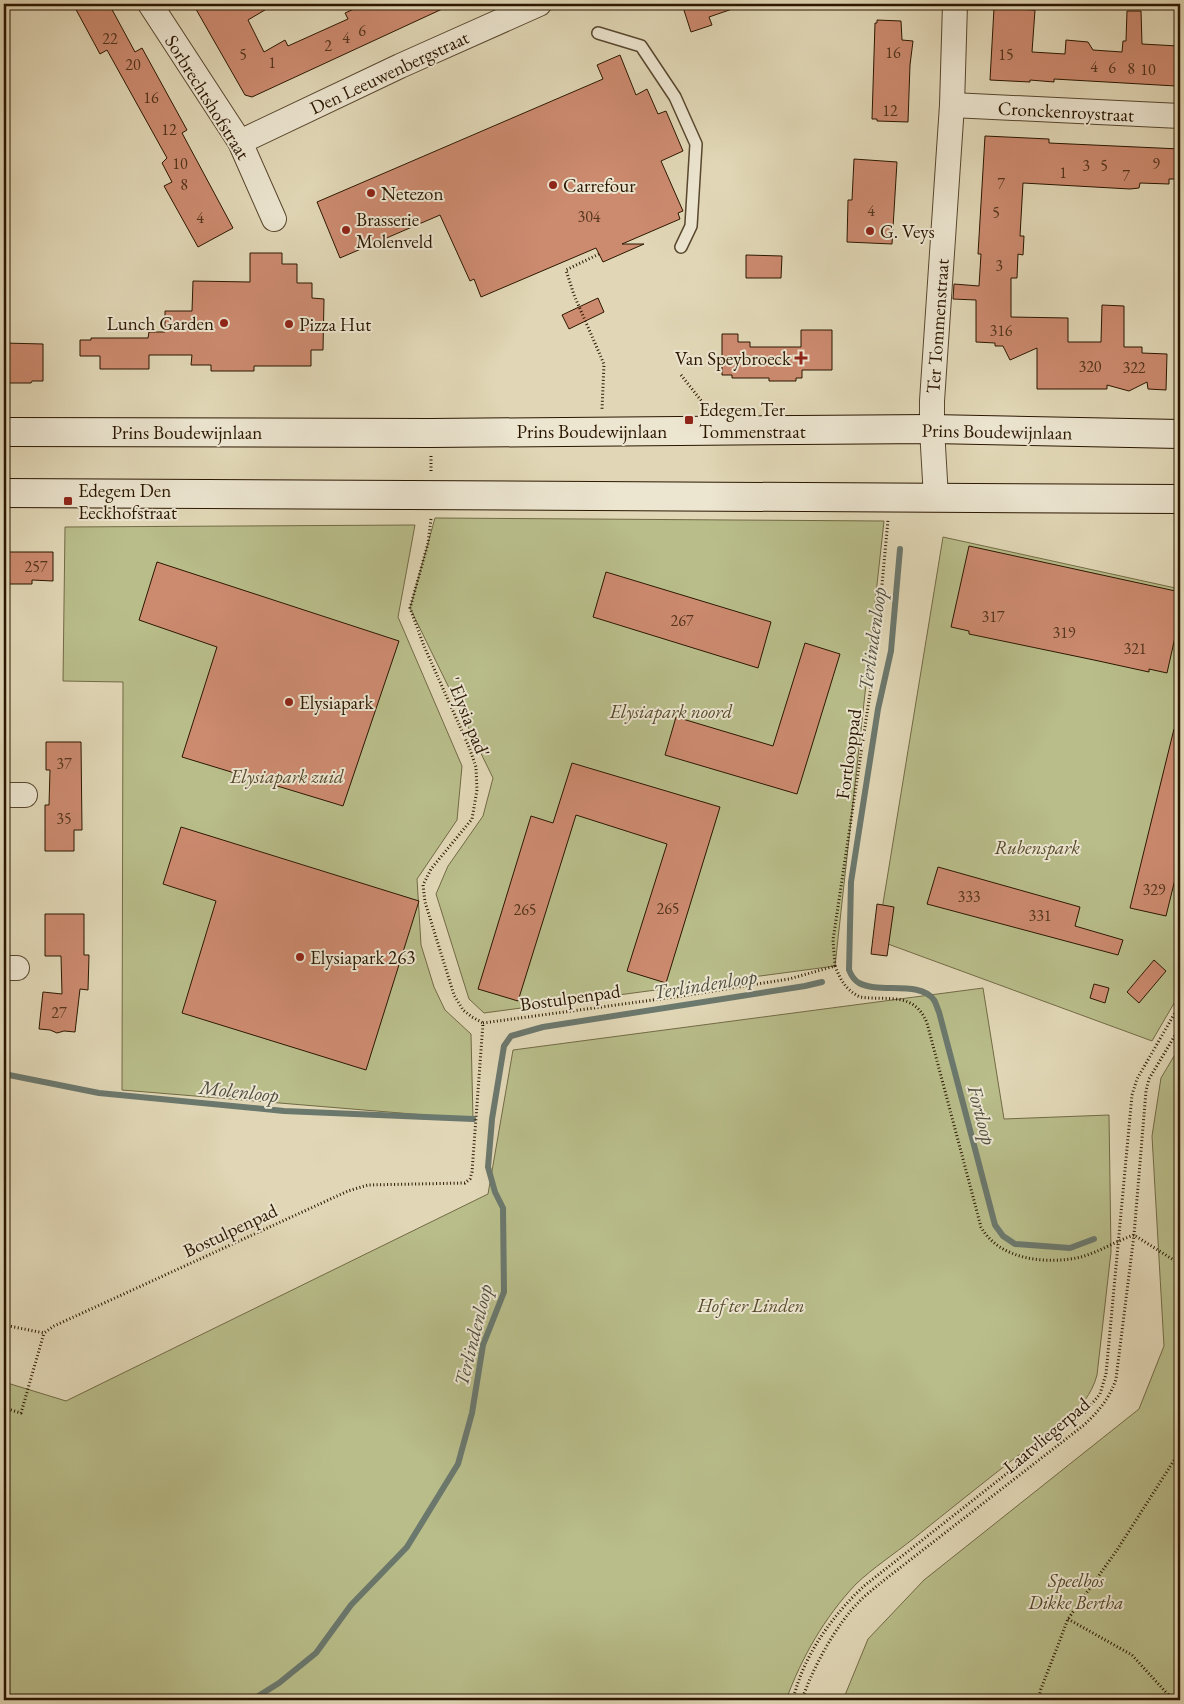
<svg xmlns="http://www.w3.org/2000/svg" width="1184" height="1704" font-family="'EB Garamond',serif">
	<rect width="100%" height="100%" fill="#e1d7b6"/>
	<filter id="stains"><feTurbulence type="fractalNoise" baseFrequency=".004" numOctaves="4"/><feColorMatrix values="0 0 0 0 .2 0 0 0 0 .09 0 0 0 0 .02 0 0 0 .5 -.17"/></filter>
	<radialGradient id="worn" r=".72"><stop offset=".6" stop-color="#630" stop-opacity="0"/><stop offset="1" stop-color="#630" stop-opacity=".3"/></radialGradient>
	<g fill="#b8bd8a" stroke="#726a45">
		<polygon points="435,518 884,521 835,966 484,1013 469,999 436,894 448,866 483,816 493,778 410,608"/>
		<polygon points="415,525 398,617 462,766 457,820 417,879 421,945 434,987 445,1010 471,1034 473,1119 122,1090 123,682 63,681 65,527"/>
		<polygon points="943,537 1180,589 1180,993 1152,1041 877,940"/>
		<path d="M983,988L1004,1119L1109,1115L1111,1252L1097,1375C1087,1413 1049,1432 1020,1454C984,1482 948,1511 913,1539C894,1554 873,1568 856,1584C824,1618 802,1657 786,1700H4V1382L66,1401L488,1194L513,1050Z"/>
		<polygon points="1180,1046 1180,1700 843,1700 868,1639 924,1580 1139,1409 1164,1346 1152,1136 1161,1078"/>
	</g>
	<g fill="none" stroke-linecap="round" stroke-linejoin="round">
		<g stroke="#6b786d" stroke-width="6">
			<path d="M900,549L891,651L878,709L851,882L849,970C851,975 854,980 859,983C879,994 920,980 934,1000C936,1003 937,1008 939,1012L995,1225L1003,1236L1015,1244L1070,1248L1094,1239"/>
			<polyline points="4,1074 99,1093 284,1111 473,1119"/>
			<polyline points="252,1700 279,1683 316,1653 351,1605 407,1547 458,1464 472,1413 483,1345 504,1292 503,1208 495,1192 488,1167 492,1119 504,1046 511,1036 543,1027 805,986 822,982"/>
		</g>
	</g>
	<g fill="#cc8a6f" stroke="#2b1700">
		<polygon points="73,4 109,4 135,52 142,48 187,130 182,133 233,228 198,247 164,186 172,182 162,163 167,158 107,50 100,54"/>
		<polygon points="193,4 275,4 248,20 264,52 285,40 288,46 348,19 345,13 365,4 453,4 252,97 245,95"/>
		<polygon points="682,4 741,4 741,6 709,17 712,25 691,32"/>
		<polygon points="994,8 1035,10 1032,52 1065,54 1066,40 1088,42 1093,50 1122,52 1123,41 1126,41 1127,11 1141,11 1142,44 1178,46 1176,86 1054,79 1054,82 1030,80 1030,82 990,80"/>
		<polygon points="877,20 901,21 902,40 913,41 910,65 908,122 877,121 877,119 872,119 875,23 877,23"/>
		<polygon points="620,55 636,95 647,89 658,114 666,111 683,151 661,161 683,211 678,213 680,219 622,244 644,244 603,262 596,248 481,297 474,279 470,281 440,215 340,258 317,202 603,79 597,65"/>
		<polygon points="985,136 1049,139 1049,143 1180,149 1180,179 1169,179 1169,184 1140,183 1139,188 1130,189 1023,183 1020,236 1024,236 1023,255 1018,254 1017,278 1011,278 1011,317 1068,318 1068,342 1101,342 1102,305 1124,306 1124,347 1142,347 1142,353 1167,354 1166,390 1148,389 1147,382 1129,391 1107,385 1107,389 1037,389 1037,348 1010,360 1003,346 995,346 995,343 976,342 976,300 953,299 954,284 979,286 981,254 978,254"/>
		<polygon points="854,159 897,162 892,244 847,242 848,200 852,200"/>
		<polygon points="250,253 282,253 282,264 297,264 297,283 312,283 312,298 324,299 323,350 311,350 311,366 254,366 254,371 211,371 211,365 191,365 192,355 149,355 149,369 100,369 100,356 80,356 80,340 91,340 91,338 148,338 149,332 165,332 165,311 192,311 193,281 250,282"/>
		<polygon points="746,255 782,256 781,278 746,278"/>
		<polygon points="598,298 604,312 569,329 562,315"/>
		<polygon points="801,330 832,330 832,370 802,370 802,378 796,378 796,381 769,381 769,378 732,378 732,375 722,375 722,334 738,334 738,342 750,342 750,347 801,347"/>
		<polygon points="4,343 43,344 43,381 32,381 31,383 5,383"/>
		<polygon points="969,546 1180,592 1180,615 1167,673 1149,669 1149,672 1094,660 969,634 969,631 951,627"/>
		<polygon points="4,552 53,552 53,581 32,580 32,584 7,584 6,581 4,581"/>
		<polygon points="157,562 399,641 343,806 182,757 217,647 139,620"/>
		<polygon points="606,572 771,622 758,668 593,617"/>
		<polygon points="805,643 840,654 797,794 665,755 676,717 773,746"/>
		<polygon points="1174,729 1180,729 1180,859 1166,916 1130,908"/>
		<polygon points="46,742 81,742 82,830 74,830 74,851 45,851 45,805 49,805 50,770 46,770"/>
		<polygon points="572,763 720,807 666,983 627,971 667,844 576,815 518,1001 478,989 531,816 553,823"/>
		<polygon points="181,827 419,901 366,1070 182,1013 216,901 163,884"/>
		<polygon points="938,867 1080,907 1075,926 1123,940 1118,955 927,904"/>
		<polygon points="877,904 894,907 887,956 871,954"/>
		<polygon points="45,914 84,914 84,955 89,955 88,990 80,989 75,1032 64,1031 57,1033 50,1030 39,1029 43,992 62,994 61,956 45,956"/>
		<polygon points="1154,960 1166,971 1139,1003 1127,992"/>
		<polygon points="1094,984 1109,988 1105,1003 1090,998"/>
	</g>
	<g fill="none" stroke-linecap="round" stroke-linejoin="round">
		<defs>
			<polyline id="service" points="598,33 641,46 675,97 696,144 691,226 681,247"/>
			<g id="minor">
				<polyline points="150,4 240,142 274,219"/>
				<polyline points="952,105 1180,116"/>
				<polyline points="240,142 400,66 539,4"/>
				<polyline points="936,498 932,429 932,401 952,105 955,4"/>
				<polyline points="4,795 25,795"/>
				<polyline points="4,968 17,968"/>
			</g>
			<g id="secondary">
				<polyline points="4,432 430,433 932,429 1180,434"/>
				<polyline points="4,493 1180,499"/>
			</g>
		</defs>
		<use href="#service" stroke="#58472e" stroke-width="14"/>
		<use href="#minor" stroke="#58472e" stroke-width="26"/>
		<use href="#secondary" stroke="#2b1700" stroke-width="30"/>
		<g stroke="#2b1700" stroke-width="3" stroke-dasharray="1 2.5" stroke-linecap="butt">
			<polyline points="599,254 566,270 574,295 604,364 602,409"/>
			<polyline points="681,375 707,408"/>
			<polyline points="431,456 431,472"/>
			<polyline points="431,519 428,543 410,608 424,646 469,747 476,767 477,790 472,819 431,869 423,885 425,902 454,995 463,1010 472,1017 483,1023"/>
			<polyline points="835,966 833,940 875,660 888,520"/>
			<path d="M483,1023L675,997L789,979L835,966C841,981 846,990 860,997C888,1001 914,991 927,1023L981,1227C999,1260 1047,1265 1081,1257C1099,1252 1116,1241 1134,1235L1180,1264"/>
			<polyline points="4,1325 44,1333 54,1326 348,1191 368,1185 465,1183 470,1179 472,1172 483,1023"/>
			<polyline points="4,1408 21,1413 44,1333"/>
			<polyline points="1068,1619 1132,1655 1173,1700"/>
			<path d="M793,1700C803,1656 832,1616 864,1586L1085,1412L1100,1394L1106,1374L1132,1095L1137,1079L1180,1004"/>
			<path d="M802,1700C811,1671 837,1623 859,1602C866,1594 875,1588 883,1581L1084,1425C1098,1412 1110,1398 1116,1379L1134,1235L1146,1091L1149,1079L1180,1027"/>
			<polyline points="1038,1700 1041,1689 1068,1619 1117,1550 1180,1451"/>
		</g>
		<use href="#service" stroke="#ece5d0" stroke-width="11"/>
		<use href="#minor" stroke="#ece5d0" stroke-width="24"/>
		<use href="#secondary" stroke="#ece5d0" stroke-width="28"/>
	</g>
	<g fill="#8f2418" stroke="#ece5d0" stroke-width="2">
		<circle cx="553" cy="185" r="5"/>
		<circle cx="371" cy="193" r="5"/>
		<circle cx="346" cy="230" r="5"/>
		<circle cx="870" cy="231" r="5"/>
		<circle cx="224" cy="323" r="5"/>
		<circle cx="289" cy="324" r="5"/>
		<path d="M798.5 350.5h5v5h5v5h-5v5h-5v-5h-5v-5h5z"/>
		<rect x="684" y="415" width="10" height="10" rx="2.5"/>
		<rect x="63" y="496" width="10" height="10" rx="2.5"/>
		<circle cx="289" cy="702" r="5"/>
		<circle cx="300" cy="957" r="5"/>
	</g>
	<g text-anchor="middle" stroke-width="4" stroke-linejoin="round" paint-order="stroke">
		<g font-size="16" fill="#53341c">
			<text x="362" y="36">6</text>
			<text x="346" y="43">4</text>
			<text x="110" y="44">22</text>
			<text x="328" y="51">2</text>
			<text x="893" y="58">16</text>
			<text x="243" y="60">5</text>
			<text x="1006" y="60">15</text>
			<text x="272" y="68">1</text>
			<text x="133" y="70">20</text>
			<text x="1094" y="72">4</text>
			<text x="1112" y="73">6</text>
			<text x="1131" y="74">8</text>
			<text x="1148" y="75">10</text>
			<text x="151" y="103">16</text>
			<text x="890" y="116">12</text>
			<text x="169" y="135">12</text>
			<text x="180" y="169">10</text>
			<text x="1156" y="169">9</text>
			<text x="1086" y="171">3</text>
			<text x="1104" y="171">5</text>
			<text x="1063" y="178">1</text>
			<text x="1126" y="181">7</text>
			<text x="1001" y="189">7</text>
			<text x="184" y="190">8</text>
			<text x="871" y="216">4</text>
			<text x="996" y="218">5</text>
			<text x="589" y="222">304</text>
			<text x="200" y="223">4</text>
			<text x="999" y="271">3</text>
			<text x="1001" y="336">316</text>
			<text x="1090" y="372">320</text>
			<text x="1134" y="373">322</text>
			<text x="36" y="572">257</text>
			<text x="993" y="622">317</text>
			<text x="682" y="626">267</text>
			<text x="1064" y="638">319</text>
			<text x="1135" y="654">321</text>
			<text x="64" y="769">37</text>
			<text x="64" y="824">35</text>
			<text x="1154" y="895">329</text>
			<text x="969" y="902">333</text>
			<text x="668" y="914">265</text>
			<text x="525" y="915">265</text>
			<text x="1040" y="921">331</text>
			<text x="59" y="1018">27</text>
		</g>
		<g font-size="19" fill="#2b1700" stroke="#ece5d0">
			<text transform="translate(389 72) rotate(-25)" y="7">Den Leeuwenbergstraat</text>
			<text transform="translate(208 97) rotate(58)" y="7">Sorbrechtshofstraat</text>
			<text transform="translate(1066 111) rotate(3)" y="7">Cronckenroystraat</text>
			<text transform="translate(937 326) rotate(-86)" y="7">Ter Tommenstraat</text>
			<text x="592" y="438">Prins Boudewijnlaan</text>
			<text transform="translate(997 431) rotate(1)" y="7">Prins Boudewijnlaan</text>
			<text x="187" y="439">Prins Boudewijnlaan</text>
			<text transform="translate(469 717) rotate(68)" y="7">' Elysia pad'</text>
			<text transform="translate(848 754) rotate(-82)" y="7">Fortlooppad</text>
			<text transform="translate(570 997) rotate(-8)" y="7">Bostulpenpad</text>
			<text transform="translate(230 1230) rotate(-25)" y="7">Bostulpenpad</text>
			<text transform="translate(1046 1435) rotate(-40)" y="7">Laatvliegerpad</text>
		</g>
		<g font-size="19" fill="#2b1700" stroke="#ece5d0" text-anchor="start">
			<text x="563" y="192">Carrefour</text>
			<text x="381" y="200">Netezon</text>
			<text x="356" y="226">Brasserie<tspan x="356" dy="22">Molenveld</tspan></text>
			<text x="880" y="238">G. Veys</text>
			<text x="214" y="330" text-anchor="end">Lunch Garden</text>
			<text x="299" y="331">Pizza Hut</text>
			<text x="791" y="365" text-anchor="end">Van Speybroeck</text>
			<text x="699" y="416">Edegem Ter<tspan x="699" dy="22">Tommenstraat</tspan></text>
			<text x="78" y="497">Edegem Den<tspan x="78" dy="22">Eeckhofstraat</tspan></text>
			<text x="299" y="709">Elysiapark</text>
			<text x="310" y="964">Elysiapark 263</text>
		</g>
		<g font-size="19" font-style="italic" fill="#554929" stroke="#ece5d0">
			<text x="671" y="718">Elysiapark noord</text>
			<text x="287" y="783">Elysiapark zuid</text>
			<text x="1037" y="854">Rubenspark</text>
			<text x="751" y="1312">Hof ter Linden</text>
			<text x="1076" y="1587">Speelbos<tspan x="1076" dy="22">Dikke Bertha</tspan></text>
		</g>
		<g font-size="20" font-style="italic" fill="#504f40" stroke="#ece5d0">
			<text transform="translate(872 639) rotate(-82)" y="7">Terlindenloop</text>
			<text transform="translate(705 984) rotate(-9)" y="7">Terlindenloop</text>
			<text transform="translate(239 1091) rotate(6)" y="7">Molenloop</text>
			<text transform="translate(982 1115) rotate(75)" y="7">Fortloop</text>
			<text transform="translate(473 1335) rotate(-76)" y="7">Terlindenloop</text>
		</g>
	</g>
	<rect width="1184" height="1704" fill="none" stroke="#e1d7b6" stroke-width="20"/>
	<rect x="5" y="5" width="1174" height="1694" fill="none" stroke="#2b1700" stroke-width="2.5"/>
	<rect x="10" y="10" width="1164" height="1684" fill="none" stroke="#2b1700"/>
	<rect width="100%" height="100%" filter="url(#stains)"/>
	<rect width="100%" height="100%" fill="url(#worn)"/>
</svg>
